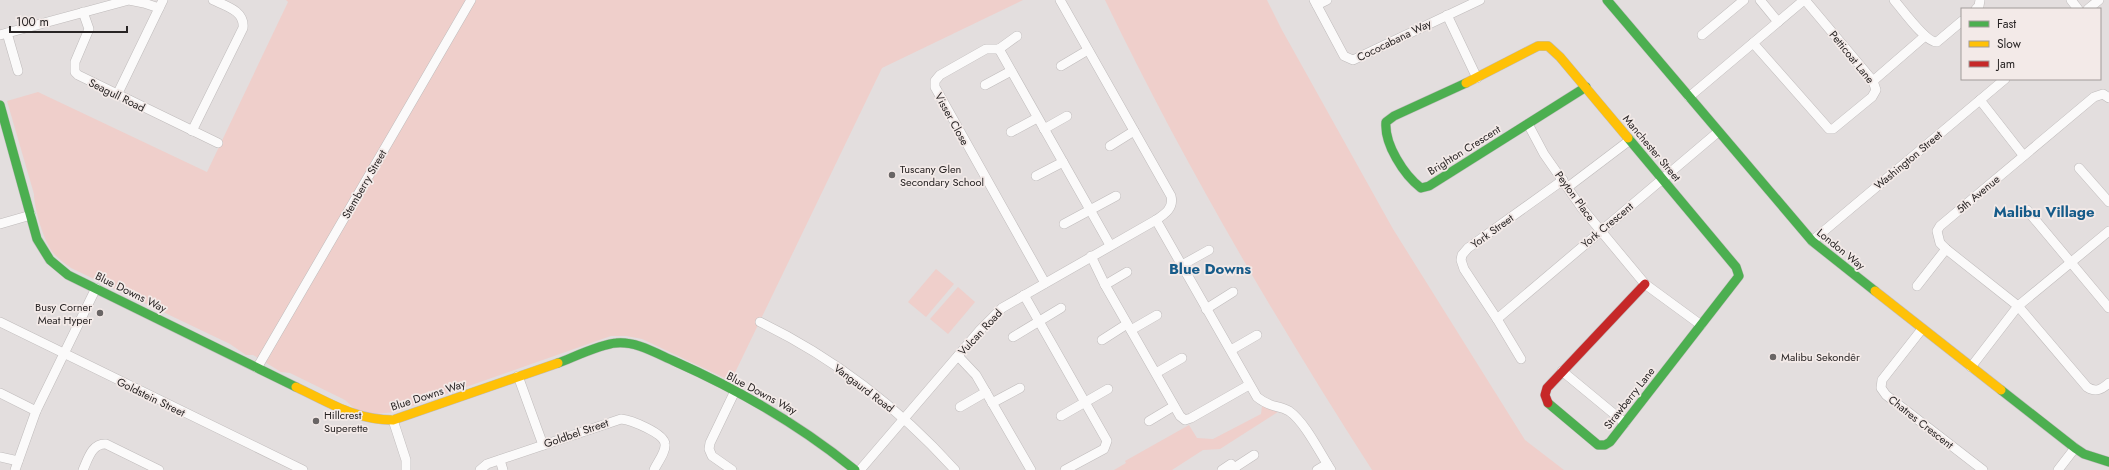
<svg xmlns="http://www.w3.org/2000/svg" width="2109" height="470" font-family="Jost,sans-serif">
	<rect width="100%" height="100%" fill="#e3dede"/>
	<g fill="#efcfcb">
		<path d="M286,0H1023L882,68L731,381L642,339L626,336H611L395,412L375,414L355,409L345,400L290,373L281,372L253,355H246L230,344L71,268C65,264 59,259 54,254C44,243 34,208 34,194L7,101L38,92L207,172L288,2Z"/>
		<path d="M1105,0H1267L1282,30L1393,229L1525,440L1564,470H1372C1275,319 1183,162 1105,0Z"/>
		<polygon points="936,269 954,284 926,317 908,302"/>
		<polygon points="958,287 975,302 948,334 930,319"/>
		<polygon points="1262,406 1278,412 1220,449 1203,450 1172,470 1114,470 1126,463 1125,461 1189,425 1197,438 1213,439 1261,414"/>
	</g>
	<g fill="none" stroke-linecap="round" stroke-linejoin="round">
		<defs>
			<g id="street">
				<polyline points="1314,0 1344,56 1353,60 1480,0"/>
				<polyline points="1760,0 1778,22"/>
				<path d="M1894,0C1902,9 1926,43 1937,42L1962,21"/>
				<polyline points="2071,0 2078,9"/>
				<polyline points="1317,5 1327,0"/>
				<polyline points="1976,9 1979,6 1980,0"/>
				<polyline points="2088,9 2099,0"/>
				<polyline points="83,12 89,29 75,62 75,72 78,75 218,143"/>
				<polyline points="1447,15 1477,78"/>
				<polyline points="7,33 18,71"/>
				<polyline points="0,35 129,0 144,3 159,8"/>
				<polyline points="1702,35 1744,0"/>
				<polyline points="1753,43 1829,129 1833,129 1872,97 1876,90 1873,81 1805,0"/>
				<polyline points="999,49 986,49 940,75 935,81 935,87 1045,283"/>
				<polyline points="999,49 1110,245"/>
				<polyline points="999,49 1017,36"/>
				<polyline points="1061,66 1088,50"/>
				<polyline points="1873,81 1925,36"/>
				<polyline points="985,85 1011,71"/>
				<polyline points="117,95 163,0"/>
				<polyline points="1689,97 1804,0"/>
				<path d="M2109,98L2103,94L2094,97L1940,226L1937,231L1940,243L1946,249L2018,306L2087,387C2096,393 2102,389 2109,383"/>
				<polyline points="1980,100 2023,155"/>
				<polyline points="1528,124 1544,154 1581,207 1645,284 1701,325"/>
				<polyline points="1044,129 1067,116"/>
				<path d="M192,131L243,28C245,11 226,6 213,0"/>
				<polyline points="1011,132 1037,118"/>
				<polyline points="1110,146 1134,131"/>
				<polyline points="2079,168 2109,202"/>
				<polyline points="1036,176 1063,162"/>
				<polyline points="1568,187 1630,140"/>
				<polyline points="2027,210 2109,308"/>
				<path d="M1156,220L1257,397C1270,408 1278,405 1289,411C1305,422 1320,453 1331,470"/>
				<polyline points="0,224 31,215"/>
				<polyline points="1064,224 1116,196"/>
				<polyline points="1812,241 2005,79"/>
				<polyline points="1091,256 1105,285 1180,416 1185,420 1191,418 1249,385"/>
				<polyline points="1182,265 1209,250"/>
				<polyline points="1105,285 1127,272"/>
				<polyline points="1917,286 1946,249"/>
				<polyline points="1024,295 1107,441 1104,449 1065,470"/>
				<polyline points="1206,309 1233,292"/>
				<polyline points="1497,319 1718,132"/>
				<polyline points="0,322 303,470"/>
				<path d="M760,322C834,358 900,409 955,470"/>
				<polyline points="1922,329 1882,380 1881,388 1886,395 1983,470"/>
				<polyline points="1131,330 1157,315"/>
				<polyline points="1013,337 1061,308"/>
				<polyline points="1102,340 1127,324"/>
				<polyline points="1231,350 1257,335"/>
				<polyline points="958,356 976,375 1031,470"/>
				<polyline points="1521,359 1497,319 1464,269 1461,260 1462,255 1468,248 1563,180"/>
				<polyline points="1971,367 2018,306 2109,231"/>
				<polyline points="257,368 471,0"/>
				<polyline points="1562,371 1625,423"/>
				<polyline points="1156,373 1182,358"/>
				<polyline points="518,376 543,445"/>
				<polyline points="0,393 36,411"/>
				<polyline points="992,403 1020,388"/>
				<polyline points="960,407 986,392"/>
				<polyline points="1061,416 1108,389"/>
				<polyline points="393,420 406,460 406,470"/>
				<polyline points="1149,421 1174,406"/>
				<polyline points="0,457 18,461"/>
				<polyline points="500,460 503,470"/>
				<polyline points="1234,468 1254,455"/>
				<polyline points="15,470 36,411 96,288"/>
				<path d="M83,470C88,459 92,443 106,444L159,470"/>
				<path d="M480,470L487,464L621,419C631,420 664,433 665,444C666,452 657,463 654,470"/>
				<polyline points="732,470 712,456 709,449 710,443 735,391"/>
				<path d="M860,470L980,330L1002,308L1156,220C1165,214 1174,208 1171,196L1060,0"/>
				<polyline points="1222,470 1231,464 1235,470"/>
				<polyline points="1317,470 1327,464"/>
				<polyline points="2058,470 2075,448"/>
			</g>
			<g id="fast">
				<polyline points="1607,0 1812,241 1875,291"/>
				<path d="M1466,83L1394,116L1386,122C1384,144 1404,175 1421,188L1429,186L1586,87"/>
				<polyline points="0,105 37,239 50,260 68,275 296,387"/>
				<path d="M558,363C574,357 601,344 616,343C637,341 657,354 676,362C741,391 800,425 855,470"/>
				<polyline points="2001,390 2075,448 2084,454 2109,462"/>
				<polyline points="1548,403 1598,445 1605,445 1610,442 1739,276 1736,267 1628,138"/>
			</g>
			<g id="slow">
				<polyline points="1466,83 1538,46 1548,46 1560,57 1628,138"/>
				<polyline points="1875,291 2001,390"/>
				<path d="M296,387C330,403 355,420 393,420L558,363"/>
			</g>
			<polyline id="jam" points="1548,403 1545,395 1547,388 1645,284"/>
		</defs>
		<use href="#street" stroke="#bfbbbb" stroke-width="10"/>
		<use href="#fast" stroke="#bfbbbb" stroke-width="10"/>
		<use href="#slow" stroke="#bfbbbb" stroke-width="10"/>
		<use href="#jam" stroke="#bfbbbb" stroke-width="10"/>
		<use href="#street" stroke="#fbfafa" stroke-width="9"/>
		<use href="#fast" stroke="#4caf50" stroke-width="9"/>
		<use href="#slow" stroke="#ffc107" stroke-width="9"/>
		<use href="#jam" stroke="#c62828" stroke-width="9"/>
	</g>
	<g fill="#696565" stroke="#f3eae8" stroke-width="1.5">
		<circle cx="892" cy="175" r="4"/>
		<circle cx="100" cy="313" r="4"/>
		<circle cx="1773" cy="357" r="4"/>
		<circle cx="316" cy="421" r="4"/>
	</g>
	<g text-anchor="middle" stroke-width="3.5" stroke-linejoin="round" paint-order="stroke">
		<g font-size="11" fill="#282424" stroke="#f3eae8">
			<text transform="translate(1394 40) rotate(-26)" y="4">Cococabana Way</text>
			<text transform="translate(1852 57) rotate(51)" y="4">Petticoat Lane</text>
			<text transform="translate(117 95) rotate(26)" y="4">Seagull Road</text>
			<text transform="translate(952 119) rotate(61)" y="4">Visser Close</text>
			<text transform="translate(1652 148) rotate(50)" y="4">Manchester Street</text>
			<text transform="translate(1464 150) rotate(-32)" y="4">Brighton Crescent</text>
			<text transform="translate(1908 160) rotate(-40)" y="4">Washington Street</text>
			<text transform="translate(364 184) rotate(-60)" y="4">Stemberry Street</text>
			<text transform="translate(1978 194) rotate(-40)" y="4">5th Avenue</text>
			<text transform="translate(1575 196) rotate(54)" y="4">Peyton Place</text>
			<text transform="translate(1607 225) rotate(-40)" y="4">York Crescent</text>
			<text transform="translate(1492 231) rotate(-36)" y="4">York Street</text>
			<text transform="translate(1841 249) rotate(39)" y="4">London Way</text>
			<text transform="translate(131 292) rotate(26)" y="4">Blue Downs Way</text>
			<text transform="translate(980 332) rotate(-47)" y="4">Vulcan Road</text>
			<text transform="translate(864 388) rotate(37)" y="4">Vangaurd Road</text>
			<text transform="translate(762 393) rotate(28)" y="4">Blue Downs Way</text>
			<text transform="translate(428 395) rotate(-18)" y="4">Blue Downs Way</text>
			<text transform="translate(151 397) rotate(26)" y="4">Goldstein Street</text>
			<text transform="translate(1629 398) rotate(-52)" y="4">Strawberry Lane</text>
			<text transform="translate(1921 422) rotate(38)" y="4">Chatres Crescent</text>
			<text transform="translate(576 433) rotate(-19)" y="4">Goldbel Street</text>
		</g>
		<g font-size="11" fill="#282424" stroke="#f3eae8" text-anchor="start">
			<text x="900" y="173">Tuscany Glen<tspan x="900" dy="13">Secondary School</tspan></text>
			<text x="92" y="311" text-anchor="end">Busy Corner<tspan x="92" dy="13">Meat Hyper</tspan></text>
			<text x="1781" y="361">Malibu Sekondêr</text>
			<text x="324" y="419">Hillcrest<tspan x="324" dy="13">Superette</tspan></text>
		</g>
		<g font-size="15" font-weight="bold" fill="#165b89" stroke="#f3eae8">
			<text x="2044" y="217">Malibu Village</text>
			<text x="1210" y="274">Blue Downs</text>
		</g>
	</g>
	<rect x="1961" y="8" width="140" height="72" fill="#f3eae8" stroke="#a29b9a"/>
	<rect x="1969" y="21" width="20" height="6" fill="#4caf50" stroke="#a29b9a"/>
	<text x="1997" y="28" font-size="12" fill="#282424">Fast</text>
	<rect x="1969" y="41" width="20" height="6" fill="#ffc107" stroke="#a29b9a"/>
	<text x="1997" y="48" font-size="12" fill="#282424">Slow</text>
	<rect x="1969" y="61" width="20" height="6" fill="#c62828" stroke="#a29b9a"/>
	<text x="1997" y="68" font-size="12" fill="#282424">Jam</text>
	<path d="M10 26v6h117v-6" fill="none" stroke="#282424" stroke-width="2"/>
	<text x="16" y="26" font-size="12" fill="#282424" stroke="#f3eae8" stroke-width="3" paint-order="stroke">100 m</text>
</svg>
